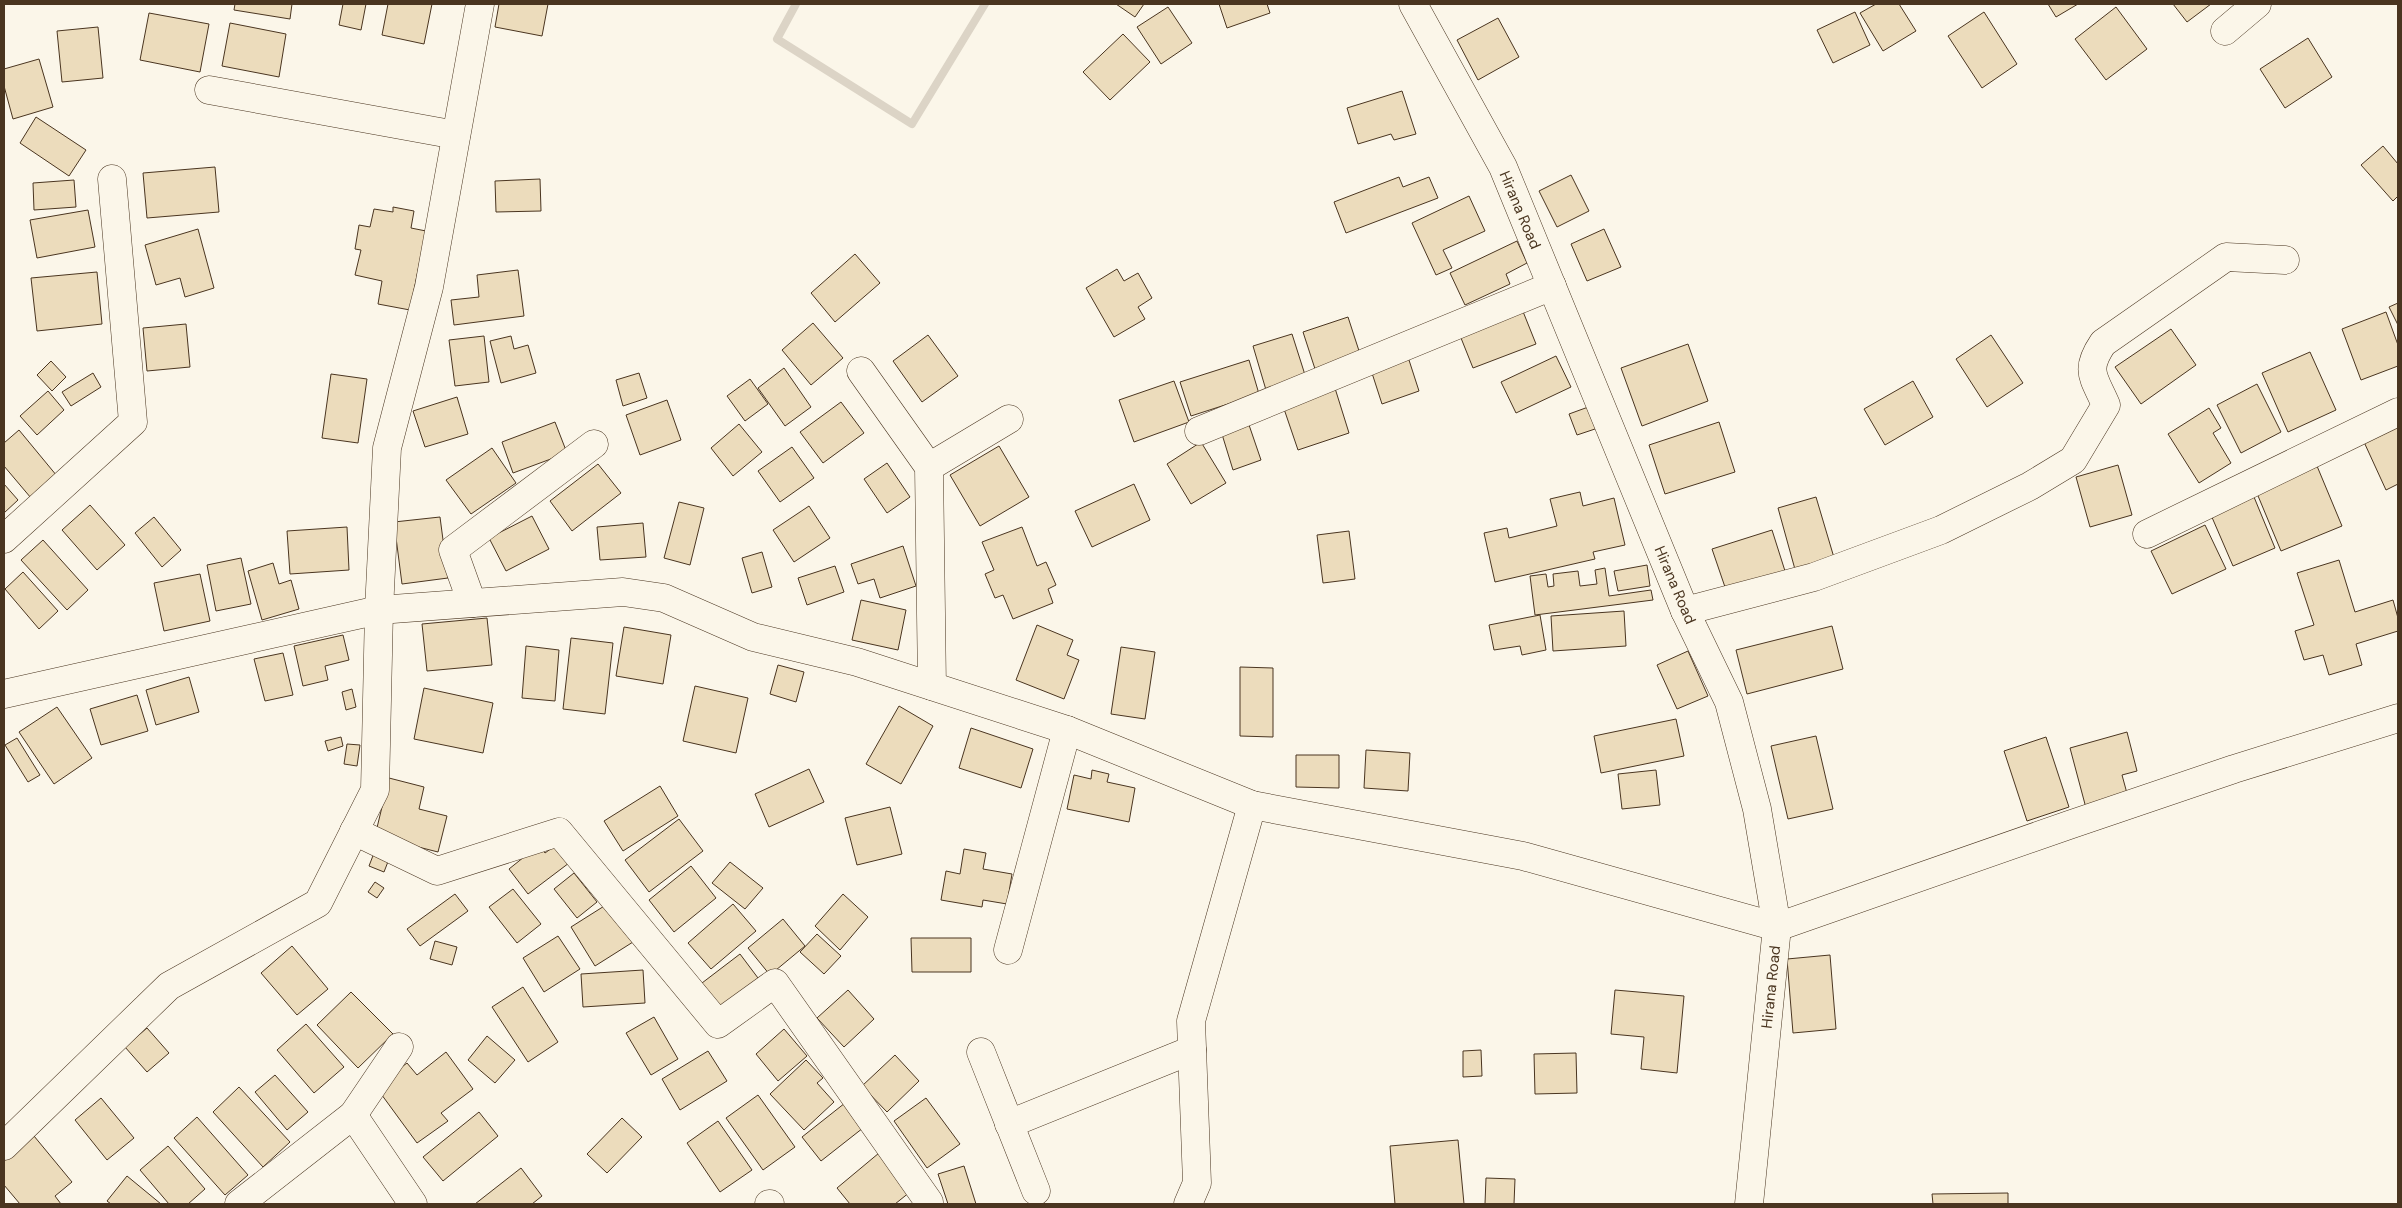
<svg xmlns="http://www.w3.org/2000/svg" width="2402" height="1208" font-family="'DM Sans',sans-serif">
	<rect width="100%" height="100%" fill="#fbf6e9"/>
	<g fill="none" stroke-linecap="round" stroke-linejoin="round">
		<polyline stroke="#dcd4c6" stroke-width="8" points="796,4 777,39 912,124 985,4"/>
	</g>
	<g fill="#ecdcbc" stroke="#4a3520">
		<polygon points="235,4 292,4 290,19 234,10"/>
		<polygon points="343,4 366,4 361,30 339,25"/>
		<polygon points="388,4 432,4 424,44 382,35"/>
		<polygon points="499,4 548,4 542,36 495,27"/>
		<polygon points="1116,4 1144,4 1135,17"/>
		<polygon points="1219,4 1267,4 1270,13 1227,28"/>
		<polygon points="1876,4 1899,4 1916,31 1883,51 1860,13"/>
		<polygon points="2048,4 2078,4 2056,17"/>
		<polygon points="2173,4 2211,4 2187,22"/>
		<polygon points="1168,7 1192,43 1161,64 1137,27"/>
		<polygon points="2116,7 2147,49 2106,80 2075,39"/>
		<polygon points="1855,12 1870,45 1833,63 1817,30"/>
		<polygon points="1984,12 2017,64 1982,88 1948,36"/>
		<polygon points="149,13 209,24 200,72 140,60"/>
		<polygon points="1498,18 1519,57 1478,80 1457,40"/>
		<polygon points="230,23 286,34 279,77 222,66"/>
		<polygon points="98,27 103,78 62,82 57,31"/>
		<polygon points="1123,34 1150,62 1110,100 1083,72"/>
		<polygon points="2308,38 2332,77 2285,108 2260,69"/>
		<polygon points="39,59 53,107 13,119 4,86 4,69"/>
		<polygon points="1402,91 1416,134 1394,140 1391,134 1358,144 1347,108"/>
		<polygon points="36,117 86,150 69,176 20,143"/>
		<polygon points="2383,146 2398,164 2398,196 2393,201 2361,165"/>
		<polygon points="215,167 219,212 147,218 143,173"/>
		<polygon points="1571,175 1589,211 1557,227 1539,191"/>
		<polygon points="1399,177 1403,187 1429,177 1438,198 1346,233 1334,202"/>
		<polygon points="540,179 541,211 496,212 495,181"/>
		<polygon points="74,180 76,207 34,210 33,183"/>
		<polygon points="1469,196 1485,231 1443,250 1452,268 1436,275 1412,223"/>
		<polygon points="393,207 414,211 411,228 426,231 410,310 378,304 382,281 355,275 361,250 355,249 359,225 370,227 374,209 393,212"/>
		<polygon points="88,210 95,247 37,258 30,220"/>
		<polygon points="198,229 214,288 185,297 180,278 156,285 145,245"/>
		<polygon points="1604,229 1621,267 1587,281 1571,244"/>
		<polygon points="1517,241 1527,263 1506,274 1510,284 1465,305 1450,273"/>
		<polygon points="855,254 880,283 835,322 811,293"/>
		<polygon points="1117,269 1124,281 1138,273 1152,298 1138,307 1145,319 1114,337 1086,288"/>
		<polygon points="518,270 524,316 454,325 451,300 479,297 477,275"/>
		<polygon points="97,272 102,324 37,331 31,278"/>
		<polygon points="2398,303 2398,325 2389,307"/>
		<polygon points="1522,309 1536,344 1473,368 1459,333"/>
		<polygon points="2386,312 2398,345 2398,366 2361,380 2342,329"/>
		<polygon points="1348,317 1361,357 1316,372 1303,332"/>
		<polygon points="813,323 843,358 811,385 782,350"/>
		<polygon points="186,324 190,367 147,371 143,328"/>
		<polygon points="2171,329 2196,365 2141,404 2115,367"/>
		<polygon points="1292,334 1306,378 1266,390 1253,346"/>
		<polygon points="928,335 958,376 922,402 893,361"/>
		<polygon points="1991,335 2023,383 1987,407 1956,359"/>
		<polygon points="484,336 489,382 455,386 449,340"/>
		<polygon points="511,336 514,349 528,345 536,373 501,383 490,341"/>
		<polygon points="1688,344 1708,401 1642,426 1621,368"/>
		<polygon points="2310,352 2336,410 2288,432 2262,373"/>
		<polygon points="1556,356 1571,387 1516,413 1501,382"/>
		<polygon points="1408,357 1419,391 1382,404 1371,370"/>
		<polygon points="1249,360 1259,394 1191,416 1180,382"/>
		<polygon points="51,361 66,377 52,391 37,375"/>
		<polygon points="784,368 811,407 785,426 758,388"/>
		<polygon points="93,373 101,387 71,406 62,392"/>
		<polygon points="639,373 647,398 623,406 616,380"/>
		<polygon points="331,374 367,379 358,443 322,438"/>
		<polygon points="750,379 768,404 745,421 727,396"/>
		<polygon points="1174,381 1189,422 1134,442 1119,400"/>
		<polygon points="1913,381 1933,417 1885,445 1864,409"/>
		<polygon points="2257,384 2281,432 2241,453 2217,405"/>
		<polygon points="1334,385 1349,433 1298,450 1282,403"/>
		<polygon points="48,391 64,410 37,435 20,416"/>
		<polygon points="457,397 468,434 425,447 413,411"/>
		<polygon points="667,400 681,440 640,455 626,415"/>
		<polygon points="841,402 864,433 823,463 800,432"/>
		<polygon points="1591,406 1598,428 1577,435 1569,414"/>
		<polygon points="2209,408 2221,428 2213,433 2231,463 2199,483 2168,434"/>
		<polygon points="555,422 567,453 513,473 502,442"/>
		<polygon points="1248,422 1261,460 1233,470 1221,431"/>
		<polygon points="1719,422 1735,472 1665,494 1649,445"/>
		<polygon points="739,424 762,452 733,476 711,448"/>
		<polygon points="2398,426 2398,484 2386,490 2364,442"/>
		<polygon points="19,430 57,476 31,498 4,466 4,443"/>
		<polygon points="1201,442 1226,483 1191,504 1167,464"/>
		<polygon points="999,446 1029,497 980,526 950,475"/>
		<polygon points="792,447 814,478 780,502 758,471"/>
		<polygon points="492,448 516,483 471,514 446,480"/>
		<polygon points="887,463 910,497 887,513 864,479"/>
		<polygon points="598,464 621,493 572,531 550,501"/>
		<polygon points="2118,465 2132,515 2090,527 2076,477"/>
		<polygon points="2317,466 2342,526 2281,551 2256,491"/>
		<polygon points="4,484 18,500 4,513"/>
		<polygon points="1134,484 1150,520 1092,547 1075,511"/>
		<polygon points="1580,492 1583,506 1614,498 1625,545 1593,552 1595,559 1495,582 1484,533 1507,528 1509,538 1557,526 1550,499"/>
		<polygon points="1816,497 1835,561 1796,573 1778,508"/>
		<polygon points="2254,497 2275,548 2233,566 2211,515"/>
		<polygon points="679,502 704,508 690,565 664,558"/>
		<polygon points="90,505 125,545 97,570 62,530"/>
		<polygon points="809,506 830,538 794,562 773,530"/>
		<polygon points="532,516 549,549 506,571 489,538"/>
		<polygon points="154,517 181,550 162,567 135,533"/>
		<polygon points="440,517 448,578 402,584 394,522"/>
		<polygon points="643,523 646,557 600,560 597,527"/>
		<polygon points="2205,525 2226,569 2172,594 2151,551"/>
		<polygon points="347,527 349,570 290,574 287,531"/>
		<polygon points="1022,527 1037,566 1046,562 1056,585 1048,589 1053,603 1013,619 1003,595 995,598 985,574 994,570 982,542"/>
		<polygon points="1772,530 1785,571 1726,590 1712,549"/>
		<polygon points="1349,531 1355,579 1323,583 1317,535"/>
		<polygon points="43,540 88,590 67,610 21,560"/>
		<polygon points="903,546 916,586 880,598 874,579 858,584 851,564"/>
		<polygon points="762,552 772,587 752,593 742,558"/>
		<polygon points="241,558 251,604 216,611 207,565"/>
		<polygon points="2339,560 2355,612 2393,600 2398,618 2398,631 2356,644 2362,665 2329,675 2323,655 2304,660 2295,631 2314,625 2297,573"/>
		<polygon points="273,563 279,584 291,580 299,609 262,620 248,571"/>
		<polygon points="1647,565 1650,586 1618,591 1614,571"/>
		<polygon points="835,566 844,592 807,605 798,578"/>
		<polygon points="1605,568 1609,596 1651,590 1653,600 1535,615 1530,576 1546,574 1548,587 1554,586 1553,574 1578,571 1580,586 1597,584 1595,570"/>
		<polygon points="23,572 58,611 39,629 5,589"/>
		<polygon points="200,574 210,621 164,631 154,583"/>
		<polygon points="861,600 906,610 898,650 852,640"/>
		<polygon points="1624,611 1626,646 1553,651 1551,616"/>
		<polygon points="1540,615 1546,650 1522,655 1520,646 1494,650 1489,625"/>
		<polygon points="487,618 492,665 427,671 422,624"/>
		<polygon points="1037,625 1073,640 1067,655 1079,660 1064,699 1016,680"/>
		<polygon points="1832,626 1843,669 1747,694 1736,650"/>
		<polygon points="624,627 671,635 663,684 616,676"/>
		<polygon points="343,635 349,660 325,666 328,680 303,686 294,646"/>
		<polygon points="571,638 613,643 605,714 563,709"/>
		<polygon points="526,646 559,650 555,701 522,698"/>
		<polygon points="1121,647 1155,652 1145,719 1111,714"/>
		<polygon points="1688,651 1708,696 1677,709 1657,665"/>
		<polygon points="283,653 293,695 265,701 254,659"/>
		<polygon points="778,665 804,672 796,702 770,694"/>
		<polygon points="1240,667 1273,668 1273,737 1240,736"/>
		<polygon points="189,677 199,712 156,725 146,690"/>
		<polygon points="695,686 748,698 736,753 683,741"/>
		<polygon points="424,688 493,703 483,753 414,739"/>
		<polygon points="352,689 356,707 346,710 342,692"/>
		<polygon points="137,695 148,731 101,745 90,709"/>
		<polygon points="899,706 933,726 901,784 866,764"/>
		<polygon points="57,707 92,758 54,784 19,732"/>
		<polygon points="1676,719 1684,756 1601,773 1594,736"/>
		<polygon points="971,728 1033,749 1021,788 959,768"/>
		<polygon points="2127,732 2137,771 2122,775 2128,797 2086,808 2070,748"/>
		<polygon points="1816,736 1833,809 1788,819 1771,746"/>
		<polygon points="341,737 343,746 328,751 325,741"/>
		<polygon points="2046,737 2069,807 2027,821 2004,751"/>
		<polygon points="17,738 40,775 28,782 5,745"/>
		<polygon points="347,744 360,745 357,766 344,764"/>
		<polygon points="1366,750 1410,753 1408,791 1364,788"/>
		<polygon points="1296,755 1339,755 1339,788 1296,787"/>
		<polygon points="809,769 824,802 769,827 755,794"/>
		<polygon points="1092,770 1109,774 1107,782 1135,788 1129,822 1067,809 1074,775 1091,779"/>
		<polygon points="1656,770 1660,805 1622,809 1618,774"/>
		<polygon points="389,778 424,787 419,809 447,816 438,852 375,836"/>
		<polygon points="660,786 678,816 623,851 604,821"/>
		<polygon points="890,807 902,854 857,865 845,818"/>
		<polygon points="679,819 703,851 649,892 625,860"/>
		<polygon points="539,845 545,853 556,845 569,863 528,894 509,869"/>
		<polygon points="964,849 986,853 983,869 1012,874 1007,904 983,900 982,907 941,900 946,871 960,874"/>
		<polygon points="374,853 389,859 384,872 369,866"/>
		<polygon points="730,862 763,888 745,909 712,883"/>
		<polygon points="691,866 716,898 674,932 649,900"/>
		<polygon points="574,873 597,902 577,918 554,889"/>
		<polygon points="375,882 384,888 377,898 368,892"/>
		<polygon points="513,889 541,924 517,943 489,907"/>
		<polygon points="455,894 468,911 420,946 407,929"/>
		<polygon points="843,894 868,917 840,950 815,926"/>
		<polygon points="609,903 633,942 595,966 571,927"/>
		<polygon points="733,904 756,931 711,969 688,943"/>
		<polygon points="783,919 805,946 770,975 748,948"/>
		<polygon points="817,934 841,956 824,974 800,952"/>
		<polygon points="558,936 580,969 544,992 523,958"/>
		<polygon points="911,938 971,938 971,972 912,972"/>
		<polygon points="435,941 457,947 452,965 430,959"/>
		<polygon points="292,946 328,989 297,1015 261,973"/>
		<polygon points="740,954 761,982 723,1010 702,983"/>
		<polygon points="1830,955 1836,1029 1793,1033 1787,959"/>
		<polygon points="643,970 645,1003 583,1007 581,974"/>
		<polygon points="523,987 558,1042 528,1062 492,1007"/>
		<polygon points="848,990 874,1019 844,1047 817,1018"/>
		<polygon points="1615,990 1684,996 1677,1073 1641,1069 1644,1037 1611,1034"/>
		<polygon points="351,992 393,1034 358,1068 317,1025"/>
		<polygon points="654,1017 678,1059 651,1075 626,1033"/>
		<polygon points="306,1024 344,1067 314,1093 277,1050"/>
		<polygon points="147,1028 169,1053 147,1072 125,1047"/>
		<polygon points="784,1029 807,1056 778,1081 756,1054"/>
		<polygon points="487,1036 515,1060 495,1083 468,1060"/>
		<polygon points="1481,1050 1482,1076 1463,1077 1463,1051"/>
		<polygon points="708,1051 727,1081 680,1110 662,1079"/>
		<polygon points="446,1052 473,1089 441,1113 448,1121 417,1143 376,1087 407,1063 417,1075"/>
		<polygon points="1576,1053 1577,1093 1535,1094 1534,1054"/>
		<polygon points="895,1055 919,1081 887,1112 862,1086"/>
		<polygon points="806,1060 823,1078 817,1083 834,1102 804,1130 770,1094"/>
		<polygon points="275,1075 308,1112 287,1130 255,1092"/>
		<polygon points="239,1087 290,1142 263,1167 213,1112"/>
		<polygon points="758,1095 795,1147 763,1170 726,1118"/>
		<polygon points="101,1098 134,1138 107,1160 75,1120"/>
		<polygon points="926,1098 960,1144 927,1168 894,1121"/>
		<polygon points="845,1103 863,1128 821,1161 802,1137"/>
		<polygon points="479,1112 498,1136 443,1181 423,1157"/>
		<polygon points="197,1117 248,1175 225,1195 174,1138"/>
		<polygon points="622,1118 642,1137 607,1173 587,1154"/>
		<polygon points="718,1121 752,1170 720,1192 687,1143"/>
		<polygon points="34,1136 72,1182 55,1196 61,1204 20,1204 4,1185 4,1161"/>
		<polygon points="1458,1140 1464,1204 1395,1204 1390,1146"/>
		<polygon points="168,1146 205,1189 188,1204 169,1204 140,1170"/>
		<polygon points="879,1153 910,1192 895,1204 850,1204 837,1188"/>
		<polygon points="964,1166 976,1204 948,1204 938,1174"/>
		<polygon points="521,1168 542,1196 532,1204 475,1204"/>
		<polygon points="127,1176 161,1204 111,1204 107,1201"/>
		<polygon points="1486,1178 1515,1179 1514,1204 1485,1204"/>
		<polygon points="2008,1193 2008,1204 1933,1204 1932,1194"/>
	</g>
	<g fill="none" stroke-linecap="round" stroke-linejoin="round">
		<defs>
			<g id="minor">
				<polyline points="1413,4 1503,167 1685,611 1729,702 1757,809 1777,927 1749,1204"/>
				<polyline points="2225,31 2257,4"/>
				<polyline points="209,90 456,135"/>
				<polyline points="861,371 929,467 932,686"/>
				<polyline points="1199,431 1552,286"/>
				<polyline points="929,467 1009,419"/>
				<polyline points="2147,534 2398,412"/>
				<polyline points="4,539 133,422 112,179"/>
				<polyline points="472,603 453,550 594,444"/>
				<path d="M1685,611L1814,577L1941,530L2030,486L2073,460L2106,405C2094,377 2084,371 2103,343L2226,257L2285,260"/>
				<polyline points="4,694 379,610 623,592 664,598 753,637 857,662 1067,730 1252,805 1523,856 1777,927 2069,825 2234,769 2398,718"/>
				<polyline points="354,831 437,871 559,832 718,1024 775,983 929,1202"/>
				<polyline points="1008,950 1067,730"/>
				<polyline points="981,1052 1036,1191"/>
				<polyline points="353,1115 413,1204"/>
				<polyline points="1009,1124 1192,1050"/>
				<polyline points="4,1146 169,986 318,903 375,790 379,610 387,448 429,287 480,4"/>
				<polyline points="239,1204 353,1115 399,1047"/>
				<polyline points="769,1204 770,1204"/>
				<polyline points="1188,1204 1197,1183 1191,1021 1252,805"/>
			</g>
		</defs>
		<use href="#minor" stroke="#4a3520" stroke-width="29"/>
		<use href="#minor" stroke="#fbf6e9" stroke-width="28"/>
	</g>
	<g text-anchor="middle" stroke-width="4" stroke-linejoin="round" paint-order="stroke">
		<g font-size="15" fill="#4a3520" stroke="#fbf6e9">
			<text transform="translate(1520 210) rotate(67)" y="5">Hirana Road</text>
			<text transform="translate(1675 585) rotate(67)" y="5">Hirana Road</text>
			<text transform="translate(1771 987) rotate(-84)" y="5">Hirana Road</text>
		</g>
	</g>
	<rect width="2402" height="1208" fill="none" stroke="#4a3520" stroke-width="10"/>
</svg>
